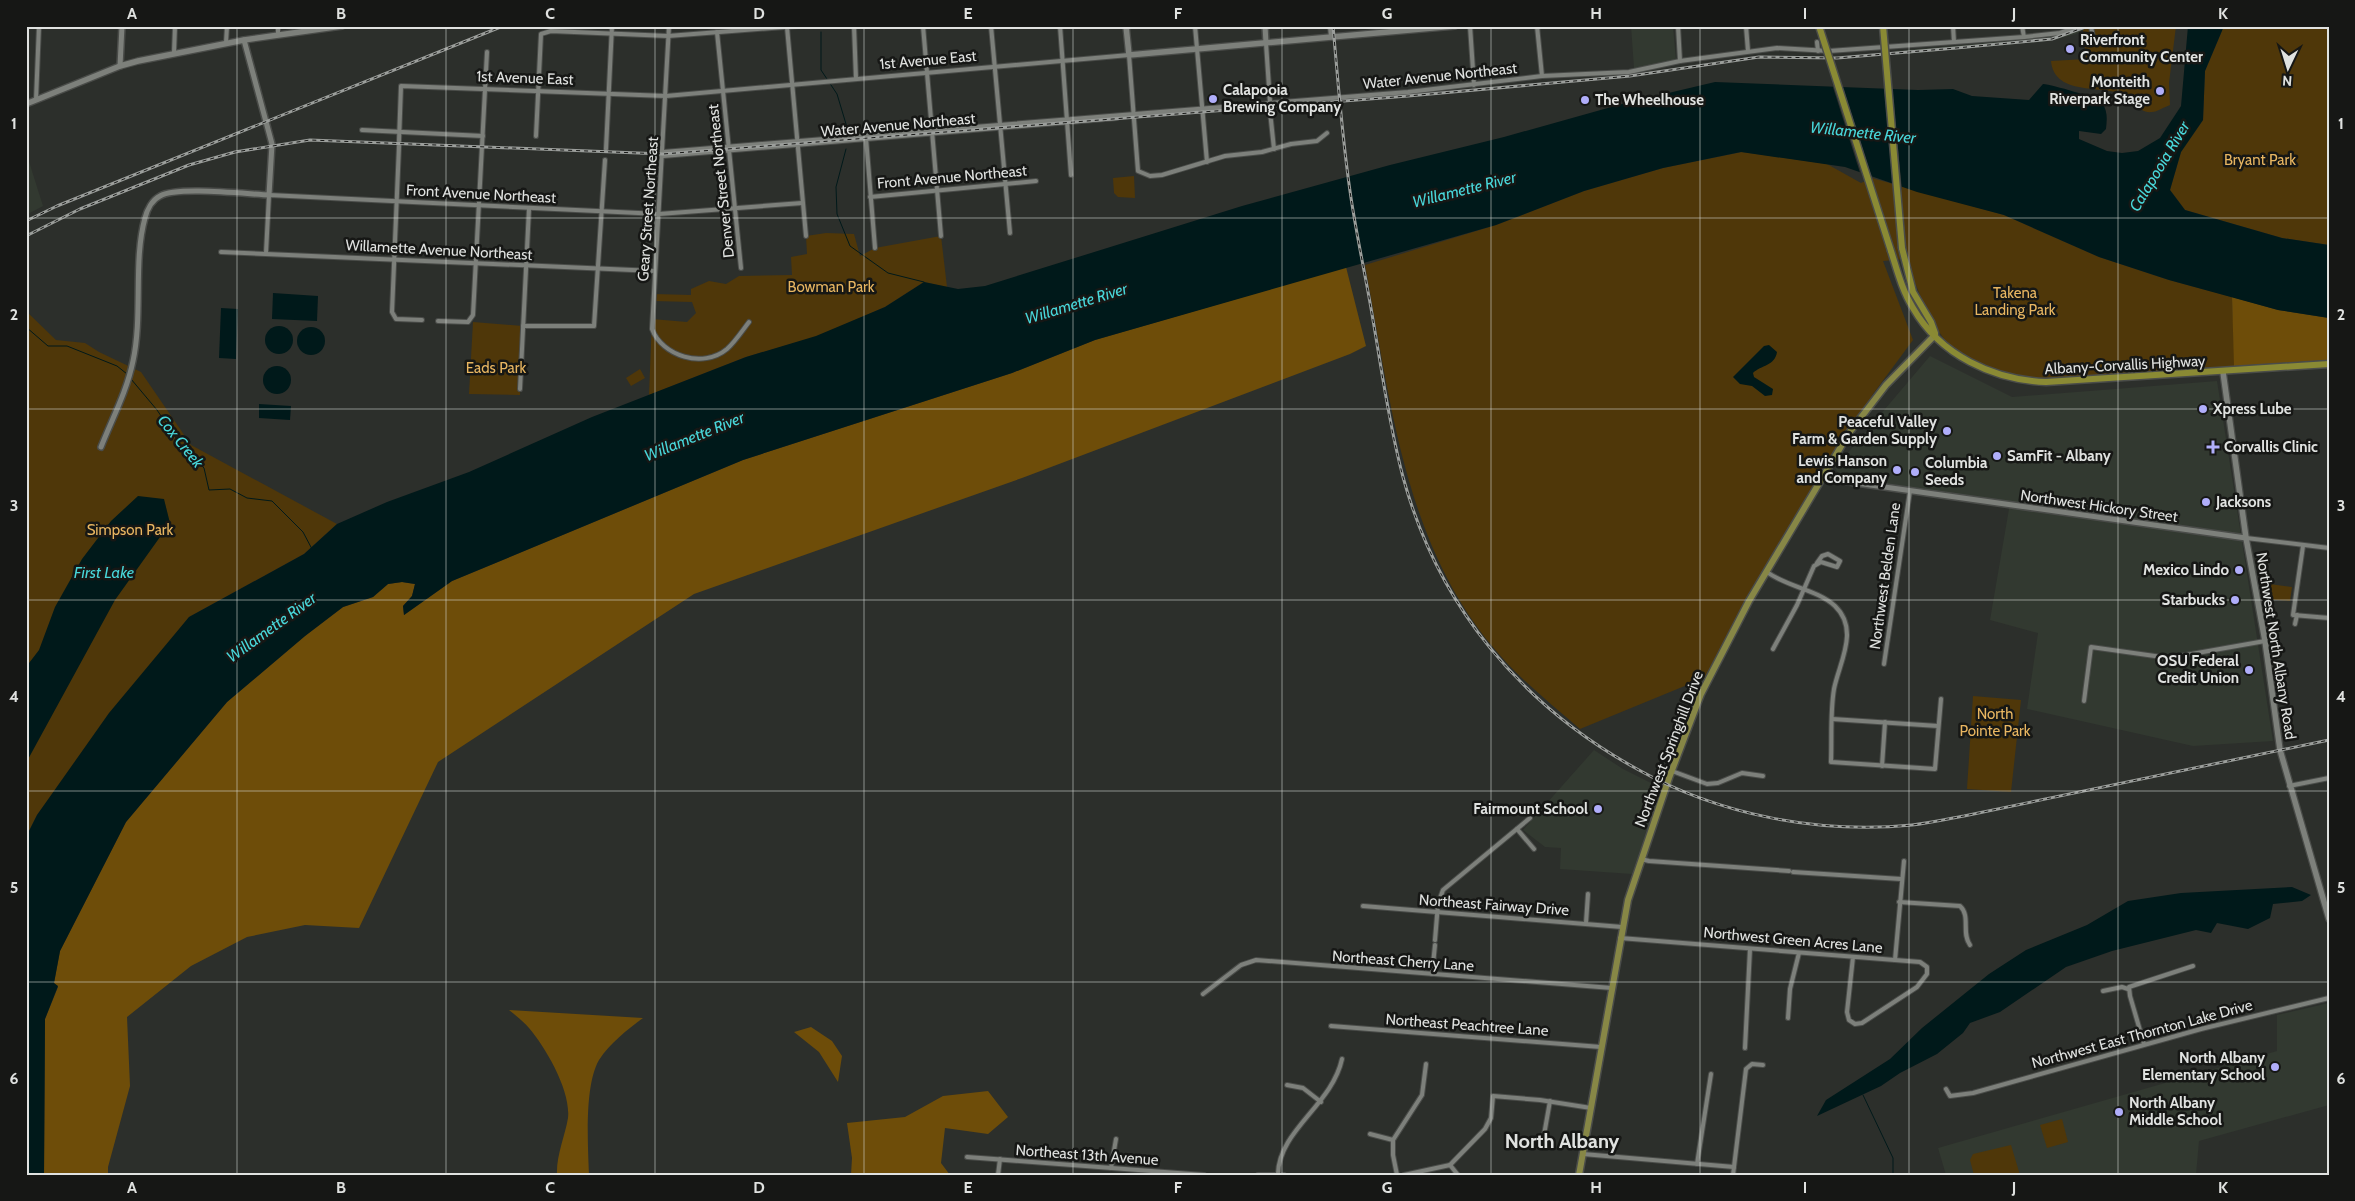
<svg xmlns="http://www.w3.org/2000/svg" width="2355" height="1201" font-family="Cabin,sans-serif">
	<rect width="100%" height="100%" fill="#2c2f2b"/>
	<g fill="#323930">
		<polygon points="1631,26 1673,26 1676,61 1634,68"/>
		<polygon points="2085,26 2090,26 2076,34 2049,41 1896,55 1895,51 2044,38 2062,35"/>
		<polygon points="26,152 43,206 26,215"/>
		<polygon points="1930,356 2012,397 2217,381 2273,741 2193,746 2027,709 2038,633 1990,620 2010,503 1840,476 1835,468"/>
		<polygon points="1594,750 1623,769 1661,788 1632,874 1560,869 1561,848 1545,847 1523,830"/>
		<polygon points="2329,1003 2329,1105 2199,1141 2196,1175 1946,1175 1938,1148 2277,1051 2277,1015"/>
	</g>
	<g fill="#4f3709">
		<path d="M2090,26H2176L2169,83L2170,105C2164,107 2157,112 2152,112C2138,114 2133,97 2120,93C2096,86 2054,94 2051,61L2086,59L2083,30Z"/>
		<polygon points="2224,26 2329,26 2329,245 2282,238 2185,210 2170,190 2181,152 2203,120 2205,71"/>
		<path d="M1742,152L1827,164L1861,183L1872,178L2004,215L2099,257L2169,280L2232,297L2235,371L2046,382L1982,369L1953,351L1931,321L1905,259L1883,261L1913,340L1873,394L1837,452L1709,676L1580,729C1550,703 1517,677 1492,646C1403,539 1390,396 1365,265L1496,225L1584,191L1663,168Z"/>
		<polygon points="1134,176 1135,198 1118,197 1114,193 1113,178"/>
		<polygon points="826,233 854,234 860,256 875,248 941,236 947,287 924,282 885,307 816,337 746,357 649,395 652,319 687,322 696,313 692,302 653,301 654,294 691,295 691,289 709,281 726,284 739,276 792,275 791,257 807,254 806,236"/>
		<polygon points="26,311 56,340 85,343 99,352 141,372 191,445 337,524 304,554 189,617 37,815 26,837"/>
		<polygon points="473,322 523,326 520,395 469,394"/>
		<polygon points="640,369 645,378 631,386 626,378"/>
		<polygon points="2262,583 2292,587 2290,601 2263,599"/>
		<polygon points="1973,696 2021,700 2011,792 1967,789"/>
		<polygon points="2062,1119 2068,1142 2047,1148 2040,1125"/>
		<polygon points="2011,1145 2020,1175 1974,1175 1970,1160 1973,1154"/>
	</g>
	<g fill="#6e4d09">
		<polygon points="1346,267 1366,346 1350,354 1022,478 694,594 438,762 359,928 305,925 247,937 191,966 127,1017 130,1086 108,1167 108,1175 44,1175 45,1019 58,987 54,983 60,951 126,822 227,702 305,636 343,607 373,597 388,584 402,582 415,584 412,596 403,606 404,615 452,581 743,460 1012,373 1095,340"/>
		<polygon points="2232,297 2278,310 2329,318 2329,360 2234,366"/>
		<path d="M509,1010L643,1018C627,1030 610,1043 599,1060C584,1086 588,1145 589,1175H557C556,1156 565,1136 568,1118C571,1091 546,1048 529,1028C523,1021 515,1015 509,1010Z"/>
		<polygon points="811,1027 832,1041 842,1056 838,1082 819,1052 794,1032"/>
		<polygon points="988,1091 1008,1117 988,1134 945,1128 941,1163 950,1175 851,1175 852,1158 847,1123 905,1117 943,1096"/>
	</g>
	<g fill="#00191a">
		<path d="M2188,26H2224L2205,71L2203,120L2181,152L2170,190L2185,210L2282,238L2329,245V318L2278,310L2169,280L2099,257L2004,215L1917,192L1845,167L1741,152L1663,168L1584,191L1496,225L1095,340L1012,373L743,460L452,581L404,615L403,606L412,596L415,584L402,582L388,584L373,597L343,607L305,636L227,702L126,822L60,951L54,983L58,986L45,1019L44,1175H26V837L37,815L109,713L189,617L304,554L337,524L387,502L469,472L592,417L746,357L816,336L885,307L924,282L958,289L985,286L1242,206L1390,165L1504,137L1622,104L1715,82L1918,90L1953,89L1972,96L2029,100L2043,84C2053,85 2096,97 2102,103C2108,111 2107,120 2106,129L2101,134L2079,131V139L2107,151L2122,153L2138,151L2160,138L2181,106Z"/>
		<polygon points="273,293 318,296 317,321 272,319"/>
		<polygon points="221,308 238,309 236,359 219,358"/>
		<circle cx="279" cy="340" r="14"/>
		<circle cx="311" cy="341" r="14"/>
		<path d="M1769,345L1777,352C1775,366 1761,365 1753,373L1754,377L1773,389L1772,395L1765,396L1752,386L1740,384L1733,377L1764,346Z"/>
		<circle cx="277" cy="380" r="14"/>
		<polygon points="259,404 291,406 290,420 259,418"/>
		<polygon points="138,496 164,499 170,523 115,600 26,763 26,667 39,650 55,607 82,559 111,521"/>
		<polygon points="2292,887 2311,895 2302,901 2273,904 2270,918 2248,929 2217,923 2211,933 2196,930 2112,951 2066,967 2000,1012 1970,1023 1963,1033 1937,1054 1900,1073 1881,1086 1817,1116 1826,1100 1890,1059 1922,1028 1989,974 2026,950 2087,925 2128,901 2181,893"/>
	</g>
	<g fill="#2c2f2b">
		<polygon points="1832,84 1842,84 1873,181 1861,176"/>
		<polygon points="1884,86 1892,86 1902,190 1893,187"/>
	</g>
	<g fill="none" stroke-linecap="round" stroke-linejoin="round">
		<g stroke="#00191a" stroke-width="1">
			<polyline points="821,32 821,70 837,94 849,134"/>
			<polyline points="846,149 836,187 837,214 850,246 888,273 924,282"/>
			<polyline points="26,327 48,346 67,346 117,366 127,374"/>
			<polyline points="131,379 157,410 183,448 204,468 209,490 230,489 247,498 272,501 303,532 312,549"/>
			<polyline points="1863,1095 1893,1158 1893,1175"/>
		</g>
		<defs>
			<g id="minor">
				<path d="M669,26L652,329C662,356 703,369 727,349C735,342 742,331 749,322"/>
				<polyline points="854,26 856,79"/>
				<polyline points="923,26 941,236"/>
				<polyline points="991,26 1010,233"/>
				<polyline points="1060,26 1071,175"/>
				<polyline points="1195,26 1207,162"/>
				<polyline points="1330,26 1331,37"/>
				<polyline points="1470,26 1474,85"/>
				<polyline points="1537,26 1542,76"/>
				<polyline points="1678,26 1680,61"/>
				<polyline points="1746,26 1748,51"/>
				<polyline points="1953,26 1954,42"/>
				<polyline points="2022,26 2024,37"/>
				<polyline points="2091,26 2093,38"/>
				<polyline points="787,27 806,236"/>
				<polyline points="717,32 741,268"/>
				<polyline points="278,34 278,26"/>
				<polyline points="1817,42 1818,51"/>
				<polyline points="226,43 227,26"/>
				<polyline points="1266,43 1270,102"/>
				<polyline points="174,53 175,26"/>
				<polyline points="36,100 39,26"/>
				<polyline points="1270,111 1274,149"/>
				<polyline points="362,130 483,136"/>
				<polyline points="536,136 541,34 551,31 668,36 798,26"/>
				<polyline points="866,138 875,248"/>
				<polyline points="399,141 401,86 666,96 1129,55 1138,171 1150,176 1162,175 1225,156 1262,152 1291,144 1317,141 1327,133"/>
				<polyline points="399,146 392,312 396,319 422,320"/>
				<polyline points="606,149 612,26"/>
				<polyline points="663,152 1408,92 1542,76 1629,72 1680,61 1777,48 1829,51 2024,37 2060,33 2080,26"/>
				<polyline points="663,156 1117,118"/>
				<polyline points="870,197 1036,181"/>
				<polyline points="221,252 655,271"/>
				<polyline points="266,253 269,195 659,214 802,203"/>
				<polyline points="438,321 468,322 473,315 487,52"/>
				<polyline points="523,326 594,326 605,160"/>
				<polyline points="520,389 529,209"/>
				<polyline points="2246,538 2329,548"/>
				<polyline points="2303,546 2293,615 2329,618"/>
				<path d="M1767,572C1787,587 1816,589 1835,606C1860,630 1839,663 1834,689C1830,713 1832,738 1831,762L1935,769L1941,699"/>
				<polyline points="2295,624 2297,615"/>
				<polyline points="1773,649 1797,605 1814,566 1821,562 1837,567 1840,561 1828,554 1822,556 1817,563"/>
				<polyline points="1884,664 1910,491"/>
				<polyline points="2084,701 2091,647 2169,658 2265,641"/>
				<polyline points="1832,719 1938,726"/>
				<polyline points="1882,766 1885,722"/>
				<polyline points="1672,771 1707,784 1718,783 1742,773 1763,776"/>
				<polyline points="2289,786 2329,778"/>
				<polyline points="1517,829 1534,849"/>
				<polyline points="1641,859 1649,861 1789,871"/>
				<polyline points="1793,872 1901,879"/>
				<path d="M1899,902L1960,906C1971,916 1961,933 1970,945"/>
				<polyline points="1363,906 1622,927"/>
				<polyline points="1586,923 1588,894"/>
				<polyline points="1620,938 1920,962 1927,967 1927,974 1917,987 1862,1023 1855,1024 1849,1020 1847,1012 1853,957"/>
				<polyline points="1435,940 1438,904 1443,890 1530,818"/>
				<polyline points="1895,960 1904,861"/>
				<polyline points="1432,974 1435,945"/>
				<polyline points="2103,991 2122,987 2128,989"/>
				<polyline points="1203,994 1241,965 1256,960 1612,988"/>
				<polyline points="1788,1018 1790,989 1799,953"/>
				<polyline points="1331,1026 1601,1047"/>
				<polyline points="2144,1044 2130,996 2129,987 2193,966"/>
				<polyline points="1745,1048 1750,949"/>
				<polyline points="1287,1085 1303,1088 1321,1102"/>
				<polyline points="1946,1089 1950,1096 1973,1093 2201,1029 2329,998"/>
				<polyline points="1370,1134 1393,1140"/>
				<polyline points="1544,1135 1550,1101"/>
				<polyline points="1583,1154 1734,1167"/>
				<polyline points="967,1157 1204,1175"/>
				<polyline points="1697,1164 1711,1074"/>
				<polyline points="1450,1165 1485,1129 1491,1118 1493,1096 1540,1100 1591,1108"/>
				<polyline points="1111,1168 1116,1139"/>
				<path d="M1278,1174C1279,1130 1332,1105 1342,1059"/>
				<polyline points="998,1175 1000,1159"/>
				<polyline points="1258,1175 1284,1175"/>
				<polyline points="1397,1175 1393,1155 1393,1140 1422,1095 1426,1064"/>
				<polyline points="1404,1175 1450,1165 1458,1175"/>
				<polyline points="1733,1175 1746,1069 1752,1064 1763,1065"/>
			</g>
			<g id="tertiary">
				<polyline points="1265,26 1266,43"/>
				<polyline points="120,66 122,26"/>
				<path d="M101,447C112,419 127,391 133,361C143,315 133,261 145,218C147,210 152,200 160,196C177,186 246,194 269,195L272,144L244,40"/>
				<polyline points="1825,472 1842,481 2246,538"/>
			</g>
			<g id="secondary">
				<polyline points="1126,26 1129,55 1455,26"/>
				<polyline points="26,104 120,66 138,61 244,40 342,26"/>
				<polyline points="2223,372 2246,538 2265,641 2280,750 2329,919"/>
			</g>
			<polyline id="primary" points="1579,1175 1628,900 1669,778 1701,694 1749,601 1849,433 1886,385 1935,335"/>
			<g id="trunk">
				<polyline points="1902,248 1913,292 1931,322 1935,333"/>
				<path d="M1891,251C1897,270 1902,290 1913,308C1940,355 1993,380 2046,382L2329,364"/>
			</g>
		</defs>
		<use href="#minor" stroke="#4a4c49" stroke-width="6"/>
		<use href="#tertiary" stroke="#4a4c49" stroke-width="8"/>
		<use href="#secondary" stroke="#4a4c49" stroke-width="8"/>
		<use href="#primary" stroke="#4a4c49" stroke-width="9"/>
		<use href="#trunk" stroke="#4a4c49" stroke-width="9"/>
		<use href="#minor" stroke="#7d807b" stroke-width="4"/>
		<use href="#tertiary" stroke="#7d807b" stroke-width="5"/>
		<use href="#secondary" stroke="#7d807b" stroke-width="5.5"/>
		<use href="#primary" stroke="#878746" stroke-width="6"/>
		<use href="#trunk" stroke="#8a8a34" stroke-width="6"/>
		<defs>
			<g id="rail">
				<path d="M1333,26C1338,81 1342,136 1350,191C1356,234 1366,277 1373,320C1382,372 1389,425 1403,477C1438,606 1521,705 1637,769C1719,815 1818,834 1912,825C1929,823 1947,819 1964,816L2329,740"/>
				<polyline points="26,221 57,206 503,26"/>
				<polyline points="26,236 80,209 189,165 235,152 310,140 663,154 1408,96 1630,76 1759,57 1837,58 1956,48 2052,39 2088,26"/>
			</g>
		</defs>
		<use href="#rail" stroke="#9b9e9b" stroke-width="3"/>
		<use href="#rail" stroke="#161715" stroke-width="1" stroke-dasharray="4" stroke-linecap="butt"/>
		<defs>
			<g id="trunk-bridge">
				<polyline points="1819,26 1891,251"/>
				<polyline points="1883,26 1902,248"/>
			</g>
		</defs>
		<use href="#trunk-bridge" stroke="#4a4c49" stroke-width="9" stroke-linecap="butt"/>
		<use href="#trunk-bridge" stroke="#8a8a34" stroke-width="6"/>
	</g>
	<path fill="none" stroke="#e0e2e0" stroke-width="1" stroke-opacity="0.55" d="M237,26V1175M446,26V1175M655,26V1175M864,26V1175M1073,26V1175M1282,26V1175M1491,26V1175M1700,26V1175M1909,26V1175M2118,26V1175M26,218H2329M26,409H2329M26,600H2329M26,791H2329M26,982H2329"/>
	<g fill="#b0aefa" stroke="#161715" stroke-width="2">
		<circle cx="2070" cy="49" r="5"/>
		<circle cx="2160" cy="91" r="5"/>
		<circle cx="1213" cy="99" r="5"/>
		<circle cx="1585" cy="100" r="5"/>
		<circle cx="2203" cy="409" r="5"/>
		<circle cx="1947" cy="431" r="5"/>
		<path d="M2210.5 439.5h5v5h5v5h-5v5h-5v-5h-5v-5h5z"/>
		<circle cx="1997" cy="456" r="5"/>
		<circle cx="1897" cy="470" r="5"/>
		<circle cx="1915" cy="472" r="5"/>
		<circle cx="2206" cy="502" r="5"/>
		<circle cx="2239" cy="570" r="5"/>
		<circle cx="2235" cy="600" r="5"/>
		<circle cx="2249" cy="670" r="5"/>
		<circle cx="1598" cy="809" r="5"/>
		<circle cx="2275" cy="1067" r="5"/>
		<circle cx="2119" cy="1112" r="5"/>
	</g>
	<g text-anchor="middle" stroke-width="5" stroke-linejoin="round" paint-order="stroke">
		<g font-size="15" font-weight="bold" fill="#e0e2e0" stroke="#161715" text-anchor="start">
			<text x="2080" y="45">Riverfront<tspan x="2080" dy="17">Community Center</tspan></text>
			<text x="2150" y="87" text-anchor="end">Monteith<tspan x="2150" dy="17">Riverpark Stage</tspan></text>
			<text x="1223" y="95">Calapooia<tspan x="1223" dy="17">Brewing Company</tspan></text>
			<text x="1595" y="105">The Wheelhouse</text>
			<text x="2213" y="414">Xpress Lube</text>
			<text x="1937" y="427" text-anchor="end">Peaceful Valley<tspan x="1937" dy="17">Farm &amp; Garden Supply</tspan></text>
			<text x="2224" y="452">Corvallis Clinic</text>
			<text x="2007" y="461">SamFit - Albany</text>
			<text x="1887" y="466" text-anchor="end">Lewis Hanson<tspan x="1887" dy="17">and Company</tspan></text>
			<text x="1925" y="468">Columbia<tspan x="1925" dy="17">Seeds</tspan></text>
			<text x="2216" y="507">Jacksons</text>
			<text x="2229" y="575" text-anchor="end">Mexico Lindo</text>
			<text x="2225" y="605" text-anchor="end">Starbucks</text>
			<text x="2239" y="666" text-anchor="end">OSU Federal<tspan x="2239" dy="17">Credit Union</tspan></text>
			<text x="1588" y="814" text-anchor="end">Fairmount School</text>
			<text x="2265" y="1063" text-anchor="end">North Albany<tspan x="2265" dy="17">Elementary School</tspan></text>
			<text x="2129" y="1108">North Albany<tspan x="2129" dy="17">Middle School</tspan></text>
		</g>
		<g font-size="15" fill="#e0e2e0" stroke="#161715">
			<text transform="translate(928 60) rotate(-5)" y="5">1st Avenue East</text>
			<text transform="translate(1440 76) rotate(-6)" y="5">Water Avenue Northeast</text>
			<text transform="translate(525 78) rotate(2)" y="5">1st Avenue East</text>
			<text transform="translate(898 125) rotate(-5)" y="5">Water Avenue Northeast</text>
			<text transform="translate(952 177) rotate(-5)" y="5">Front Avenue Northeast</text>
			<text transform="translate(721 181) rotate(-96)" y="5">Denver Street Northeast</text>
			<text transform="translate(481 194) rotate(3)" y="5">Front Avenue Northeast</text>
			<text transform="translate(648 209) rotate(-86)" y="5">Geary Street Northeast</text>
			<text transform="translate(439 250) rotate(3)" y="5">Willamette Avenue Northeast</text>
			<text transform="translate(2125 365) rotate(-3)" y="5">Albany-Corvallis Highway</text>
			<text transform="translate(2099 506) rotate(8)" y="5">Northwest Hickory Street</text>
			<text transform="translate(1885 576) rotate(-82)" y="5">Northwest Belden Lane</text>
			<text transform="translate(2276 646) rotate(81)" y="5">Northwest North Albany Road</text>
			<text transform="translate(1669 749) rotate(-69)" y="5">Northwest Springhill Drive</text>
			<text transform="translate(1494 905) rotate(4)" y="5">Northeast Fairway Drive</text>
			<text transform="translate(1793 940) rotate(5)" y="5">Northwest Green Acres Lane</text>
			<text transform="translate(1403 961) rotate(4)" y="5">Northeast Cherry Lane</text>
			<text transform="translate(1467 1025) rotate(4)" y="5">Northeast Peachtree Lane</text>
			<text transform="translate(2142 1034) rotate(-15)" y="5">Northwest East Thornton Lake Drive</text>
			<text transform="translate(1087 1155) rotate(4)" y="5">Northeast 13th Avenue</text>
		</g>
		<g font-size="15" fill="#e8b661" stroke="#161715">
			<text x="2260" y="165">Bryant Park</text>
			<text x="831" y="292">Bowman Park</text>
			<text x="2015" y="298">Takena<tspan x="2015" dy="17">Landing Park</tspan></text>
			<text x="496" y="373">Eads Park</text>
			<text x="130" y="535">Simpson Park</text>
			<text x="1995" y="719">North<tspan x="1995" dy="17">Pointe Park</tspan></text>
		</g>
		<g font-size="16" font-style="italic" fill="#48d6d9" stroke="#161715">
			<text transform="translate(1863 132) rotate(6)" y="6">Willamette River</text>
			<text transform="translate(2159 166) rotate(-59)" y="6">Calapooia River</text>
			<text transform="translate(1464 189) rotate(-14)" y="6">Willamette River</text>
			<text transform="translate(1076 303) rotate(-17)" y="6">Willamette River</text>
			<text transform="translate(694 436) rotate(-22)" y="6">Willamette River</text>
			<text transform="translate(181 441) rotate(51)" y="6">Cox Creek</text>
			<text x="104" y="578">First Lake</text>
			<text transform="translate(271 627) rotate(-36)" y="6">Willamette River</text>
		</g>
		<g font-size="20" font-weight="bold" fill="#e0e2e0" stroke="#161715">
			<text x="1562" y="1148">North Albany</text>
		</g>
	</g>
	<rect width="2355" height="1201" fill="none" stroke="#161715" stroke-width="55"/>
	<g transform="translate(2288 68) rotate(184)" stroke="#161715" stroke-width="4" paint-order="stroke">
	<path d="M0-4L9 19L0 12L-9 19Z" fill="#e0e2e0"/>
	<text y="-8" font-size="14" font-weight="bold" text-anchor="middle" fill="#e0e2e0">N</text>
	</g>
	<rect x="28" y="28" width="2300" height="1146" fill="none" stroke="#e0e2e0" stroke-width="2"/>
	<g font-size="16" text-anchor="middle" font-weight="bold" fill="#e0e2e0">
		<text x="132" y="19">A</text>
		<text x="341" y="19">B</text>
		<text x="550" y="19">C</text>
		<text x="759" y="19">D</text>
		<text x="968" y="19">E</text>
		<text x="1178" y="19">F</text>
		<text x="1387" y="19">G</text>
		<text x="1596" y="19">H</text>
		<text x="1805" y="19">I</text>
		<text x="2014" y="19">J</text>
		<text x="2223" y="19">K</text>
		<text x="14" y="129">1</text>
		<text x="2341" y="129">1</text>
		<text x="14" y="320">2</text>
		<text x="2341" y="320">2</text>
		<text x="14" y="511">3</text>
		<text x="2341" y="511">3</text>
		<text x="14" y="702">4</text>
		<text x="2341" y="702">4</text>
		<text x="14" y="893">5</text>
		<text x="2341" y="893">5</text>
		<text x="14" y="1084">6</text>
		<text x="2341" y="1084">6</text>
		<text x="132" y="1193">A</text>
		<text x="341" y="1193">B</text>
		<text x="550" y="1193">C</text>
		<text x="759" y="1193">D</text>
		<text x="968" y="1193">E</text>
		<text x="1178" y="1193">F</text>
		<text x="1387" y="1193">G</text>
		<text x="1596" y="1193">H</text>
		<text x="1805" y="1193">I</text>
		<text x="2014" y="1193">J</text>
		<text x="2223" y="1193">K</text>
	</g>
</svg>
